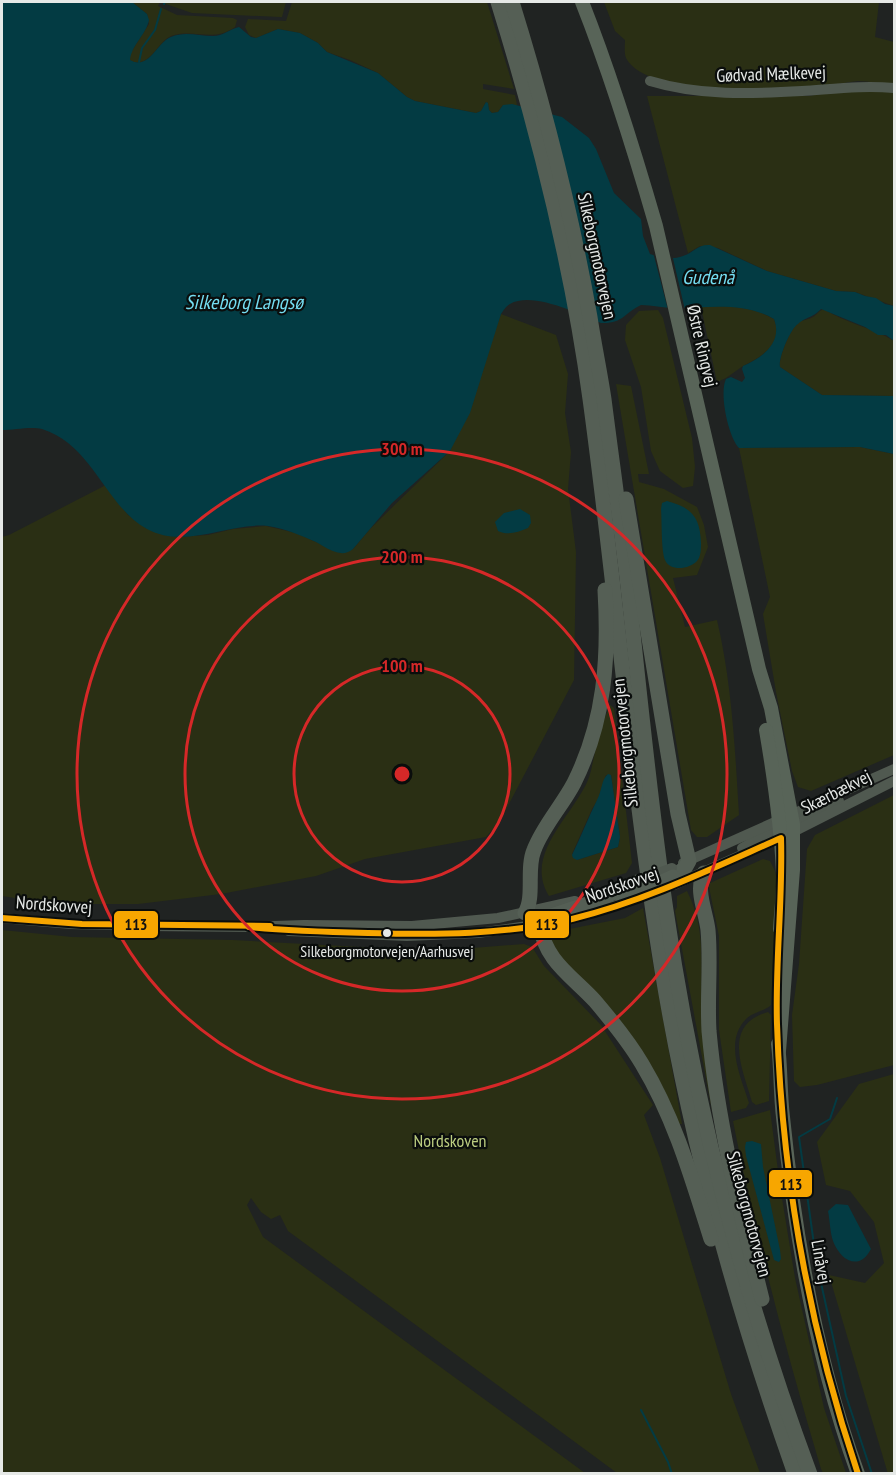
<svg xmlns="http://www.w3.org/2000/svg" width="896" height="1475" font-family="'PT Sans Narrow',sans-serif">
	<rect width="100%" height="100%" fill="#202322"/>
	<g fill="#2a2f14" fill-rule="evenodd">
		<path d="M132,2H286L282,17H280L192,13L160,2L158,6L177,15L233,18L237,20L235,27C213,43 194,28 171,36C157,42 149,71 129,60L131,52L149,24L147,14Z"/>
		<polygon points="292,2 487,2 514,89 483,84 483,89 515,95 517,105 503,105 498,112 492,113 489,110 488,103 486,102 481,111 476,113 415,101 407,97 378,73 350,60 327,52 318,43 300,33 278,29 256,38 249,35 245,27 248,19 286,21"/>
		<path d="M604,2H879L875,37L894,42V85C882,84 870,81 858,81C847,82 836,85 826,86C785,88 647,99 626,58C624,53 625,45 625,40L615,31Z"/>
		<polygon points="838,91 894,92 894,306 855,292 836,291 767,271 718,248 700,246 688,253 647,96 809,96"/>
		<path d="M701,307C727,305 752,306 774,319C784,343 763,356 745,365C734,371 729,378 717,382Z"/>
		<path d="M824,309C844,323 874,328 894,341V396L822,395L780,367C778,358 791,327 799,322C803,320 808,320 813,317C818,314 818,311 824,309Z"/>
		<polygon points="658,310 663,318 692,438 695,467 693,486 683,488 660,471 651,451 641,387 625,340 626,325 639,311"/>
		<polygon points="501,314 556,335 568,374 565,413 571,452 568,489 576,552 574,680 500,821 486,837 365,859 316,876 221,894 138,904 54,904 2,896 2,537 9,535 106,485 128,515 177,537 208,535 233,529 266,526 296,533 341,553 353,549 370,529 450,451"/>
		<path d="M616,384L631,386L649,474H638L639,482L664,489L697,507L704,525L708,547L697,575L673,578L685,627L717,620C732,684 735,749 739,815L707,837H697L691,830Z"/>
		<polygon points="860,447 894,454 894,755 811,791 798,787 792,771 776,692 763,614 770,597 739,448"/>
		<path d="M610,705L614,708L632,863L626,873L549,896C523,854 573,816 588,780C592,770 593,759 596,748C599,733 604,719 610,705ZM606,775H611L620,837L618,847L577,860L572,854L592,809L598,799Z"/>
		<polygon points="894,795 894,1065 817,1085 800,1087 794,1081 792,1015 799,964 807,849 815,835"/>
		<path d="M763,859L770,861L775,871L777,882L771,1005C765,1011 754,1012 747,1018C723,1041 741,1077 749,1103L746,1108L731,1112L719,1030V936L709,887L710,883Z"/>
		<path d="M687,891C707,930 700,967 702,1009C704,1043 709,1077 712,1111L675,911L677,907V896Z"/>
		<polygon points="643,908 682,1124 677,1124 556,953 550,940 551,934 554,932 625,918"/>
		<polygon points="2,930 72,937 233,940 435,951 524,944 532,947 544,966 601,1025 653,1105 644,1115 660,1158 731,1394 760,1473 617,1473 288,1231 280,1215 271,1219 261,1212 251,1198 247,1205 263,1237 585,1473 2,1473"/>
		<path d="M768,1012L771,1015L769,1101L756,1105L752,1102C743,1070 721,1025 768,1012Z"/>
		<polygon points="894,1074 894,1473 888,1474 829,1275 865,1283 884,1263 874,1222 850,1191 826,1185 817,1142 859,1084"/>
		<path d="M770,1110L780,1186L795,1278L824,1408L846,1473H823L821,1469C787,1354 756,1239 733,1121Z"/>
	</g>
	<g fill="#033b43">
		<path d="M2,2H132L147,14L149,20C146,35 132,44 130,60C149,71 157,42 171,37C185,31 198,36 213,36C223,36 230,29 239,27L251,37L256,38L278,29L300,33L318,43L327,52L378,73L407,97L415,101L476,113L481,111L486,102L488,103L489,110L492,113L498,112L503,105L512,104L562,117L589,138L596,149L614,193L641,219L643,236L650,254C661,258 672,260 683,256C693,253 698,244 710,245L767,271L836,291L855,292L865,296L876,298L885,304L894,306V341L886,335H878L865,327L821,309C811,319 807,316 798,324C790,329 778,359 780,367L822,395L894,396V454L860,447L739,448C728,436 719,393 726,379L731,377L742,382L745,378L742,369L743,366C762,358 783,343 774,319C743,301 709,308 673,308C663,308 652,305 641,305C624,313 623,324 601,323C578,314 533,291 510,304C506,306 503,311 501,314L470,413L450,451L392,503L353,549C350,551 346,554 341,553C332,552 323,546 316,542C300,535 286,529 268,526C228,522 186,550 147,529C105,506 93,445 42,429C31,426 14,430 2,430Z"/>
		<path d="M667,501C693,508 700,518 701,543C701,548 701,557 697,561C690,569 670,572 665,560C661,550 662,521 661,509L662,503Z"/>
		<path d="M520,509L530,515L531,523L528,528C518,532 508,536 498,531L495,522L504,513Z"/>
		<path d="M608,774L611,775L620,837L618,847L577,860L573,858L572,855C581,837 588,818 597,800C602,791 601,780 608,774Z"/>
		<polygon points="752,1141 761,1144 763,1167 780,1250 781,1259 779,1262 774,1260 746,1156 745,1147 746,1142"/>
		<path d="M836,1204L848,1205L871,1249C859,1272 840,1260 833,1241C830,1232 830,1221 828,1211Z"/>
	</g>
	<polygon fill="#202322" points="653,252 661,255 672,254 685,310 668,310"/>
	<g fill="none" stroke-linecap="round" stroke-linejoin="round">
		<g stroke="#033b43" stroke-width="2">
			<polyline points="164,4 165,2"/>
			<polyline points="139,62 142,48 155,30 161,9"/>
			<polyline points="817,1266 799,1137 830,1119 837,1098"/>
			<polyline points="821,1283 846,1396 872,1474"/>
			<polyline points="641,1410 668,1462 672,1474"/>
		</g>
		<g stroke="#505950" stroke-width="10">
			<path d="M650,81C699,96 751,94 802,91C833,89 863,85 894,88"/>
			<polyline points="786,828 839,801"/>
			<polyline points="742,848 783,824"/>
			<polyline points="683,863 894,769"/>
			<polyline points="674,885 793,832 894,781"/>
			<polyline points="2,918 71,924 147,926 249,927 304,925 412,926 498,918 575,901"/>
			<polyline points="289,931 407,936 478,933 555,922 624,903"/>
		</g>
		<g stroke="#586458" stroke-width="14">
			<path d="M582,2C611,75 634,150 656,226L759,669L771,708L793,824V870L779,1051"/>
			<path d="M766,730C774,777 781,825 783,873C784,891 781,910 780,929"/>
			<path d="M778,1044C781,1068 780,1092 783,1117C795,1237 816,1359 858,1474"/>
		</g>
		<g stroke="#555f55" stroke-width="15">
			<path d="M498,2C538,131 572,265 590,399C616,589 631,780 662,970C690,1142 737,1310 795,1474"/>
			<path d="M512,2C544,105 571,211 590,317C594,344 600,372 604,399C612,462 621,524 628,587C640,695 650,803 666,910C694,1102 742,1292 810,1474"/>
			<polyline points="626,499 678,814 689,861 685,868 673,877"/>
			<path d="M704,873C695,890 706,912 708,930C711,964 707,997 709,1031C717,1121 740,1211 762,1299"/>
			<path d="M637,882L593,902L545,918L540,925C545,961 572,976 595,1001C612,1021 629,1042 642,1064C675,1119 692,1179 711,1239"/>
			<path d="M525,913C535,897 526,869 534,850C543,826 562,806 574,783C605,721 609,658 605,590"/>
		</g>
		<polyline stroke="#505950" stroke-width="10" points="622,887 672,868"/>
		<polyline stroke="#555f55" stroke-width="15" points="623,900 673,877"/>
		<defs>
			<g id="bus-1">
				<polyline points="2,918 82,924 270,926"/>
				<path d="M249,927C289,931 328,932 368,933C436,935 505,935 572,919C645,901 713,868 781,838C783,900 775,962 777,1024C782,1177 809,1328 858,1474"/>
			</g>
		</defs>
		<use href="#bus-1" stroke="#0a0d0c" stroke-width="10"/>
		<use href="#bus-1" stroke="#f7a600" stroke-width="6"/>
	</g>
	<g fill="none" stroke="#d62828" stroke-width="3">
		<circle cx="402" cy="774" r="108"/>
		<circle cx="402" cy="774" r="217"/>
		<circle cx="402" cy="774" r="325"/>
	</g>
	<circle fill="#e6e9e7" stroke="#0a0d0c" stroke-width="2" cx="387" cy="933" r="5"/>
	<g text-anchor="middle" stroke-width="4.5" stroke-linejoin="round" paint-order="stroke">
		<g font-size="16" fill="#e6e9e7" stroke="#0a0d0c">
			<text x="387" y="957">Silkeborgmotorvejen/Aarhusvej</text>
		</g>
		<g font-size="18" fill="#e6e9e7" stroke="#0a0d0c">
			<text transform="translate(771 74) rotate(-2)" y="6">Gødvad Mælkevej</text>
			<text transform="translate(597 256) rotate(78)" y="6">Silkeborgmotorvejen</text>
			<text transform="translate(702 346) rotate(77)" y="6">Østre Ringvej</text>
			<text transform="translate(625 743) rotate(-96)" y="6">Silkeborgmotorvejen</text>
			<text transform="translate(836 792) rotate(-27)" y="6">Skærbækvej</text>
			<text transform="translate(622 885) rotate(-19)" y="6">Nordskovvej</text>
			<text transform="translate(54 905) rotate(4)" y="6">Nordskovvej</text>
			<text transform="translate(749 1214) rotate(75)" y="6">Silkeborgmotorvejen</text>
			<text transform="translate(821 1262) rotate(80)" y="6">Linåvej</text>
		</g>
		<g font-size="18" fill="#bccd80" stroke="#0a0d0c">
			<text x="450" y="1147">Nordskoven</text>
		</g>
		<g font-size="20" font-style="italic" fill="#74ddf1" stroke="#0a0d0c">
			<text x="708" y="284">Gudenå</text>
			<text x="244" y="309">Silkeborg Langsø</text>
		</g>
	</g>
	<circle cx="402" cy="774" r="9" fill="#d62828" stroke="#0a0d0c" stroke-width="3"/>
	<g font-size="18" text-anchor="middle" font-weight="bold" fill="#d62828" stroke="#0a0d0c" stroke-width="4.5" stroke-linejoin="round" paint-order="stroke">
		<text x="402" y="455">300 m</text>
		<text x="402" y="563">200 m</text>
		<text x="402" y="672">100 m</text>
	</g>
	<g stroke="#0a0d0c" stroke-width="2">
		<rect x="524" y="910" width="46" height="29" rx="6" fill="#f7a600"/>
		<rect x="113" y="910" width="46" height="29" rx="6" fill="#f7a600"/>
		<rect x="768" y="1169" width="45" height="29" rx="6" fill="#f7a600"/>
	</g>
	<g font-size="16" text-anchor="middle" font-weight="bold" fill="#111">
		<text x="547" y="930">113</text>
		<text x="136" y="930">113</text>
		<text x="791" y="1190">113</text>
	</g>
	<rect width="896" height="1475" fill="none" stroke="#e6e9e7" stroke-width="6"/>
</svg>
